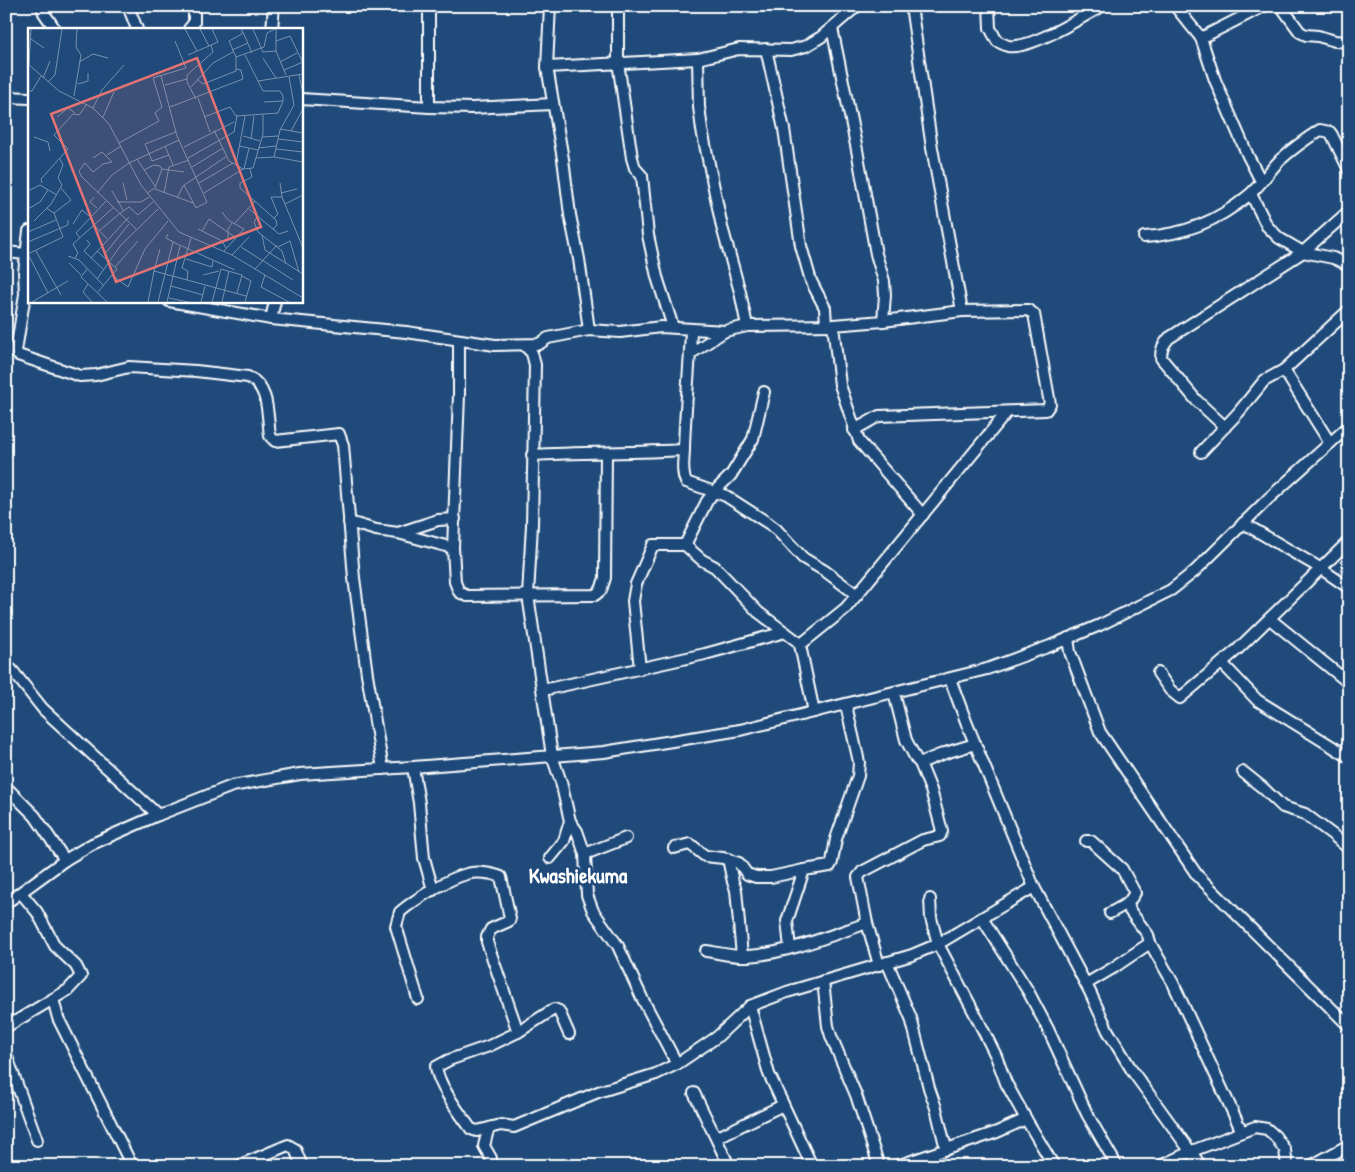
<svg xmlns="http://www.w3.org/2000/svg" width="1355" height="1172" font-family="'Patrick Hand',sans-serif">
	<rect width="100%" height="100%" fill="#1f4a7a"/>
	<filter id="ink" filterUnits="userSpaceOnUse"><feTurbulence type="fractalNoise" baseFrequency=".02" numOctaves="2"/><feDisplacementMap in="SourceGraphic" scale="10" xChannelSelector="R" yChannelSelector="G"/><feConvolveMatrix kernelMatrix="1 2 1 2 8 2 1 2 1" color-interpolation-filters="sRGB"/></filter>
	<g filter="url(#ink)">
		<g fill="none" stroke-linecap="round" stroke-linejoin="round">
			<defs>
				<g id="minor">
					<polyline points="42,6 44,13 55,29"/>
					<polyline points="128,6 137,29"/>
					<polyline points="429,6 429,107"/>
					<polyline points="550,6 547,67 563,159 570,215 579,259 589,330"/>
					<polyline points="618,6 618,62 632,158 635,168 642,176 648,235 657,277 673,327"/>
					<polyline points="911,6 932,148 962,311"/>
					<path d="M989,6L990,28L997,41C1001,43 1005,45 1008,46C1030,50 1082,17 1102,6"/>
					<polyline points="1175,6 1201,38 1215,80 1248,156 1261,181"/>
					<polyline points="1281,6 1300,32 1306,35 1318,36 1335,41 1349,42"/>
					<polyline points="832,28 857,150 876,254 884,281 885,295 883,321"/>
					<polyline points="189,29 194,23 194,6"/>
					<polyline points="272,29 274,6"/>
					<polyline points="1201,38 1264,6"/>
					<polyline points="766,49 784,129 801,246 811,281 825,308 826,325"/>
					<polyline points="698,59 699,107 702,130 722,227 740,292 747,326"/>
					<polyline points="547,67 698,59 739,49 791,50 806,46 821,37 857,6"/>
					<polyline points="6,97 29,98"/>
					<polyline points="301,99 429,107 472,108 553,104"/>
					<polyline points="1251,194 1267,226 1279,238 1303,252 1333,258 1349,265"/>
					<path d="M29,231L24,272L25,294L16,351L18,355L80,376L96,375L129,367L196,371L248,377C270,387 267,415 270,436L275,441L339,434L343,445L354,578L367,674L383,769"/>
					<path d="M1144,237C1185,235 1218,221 1249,195C1261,185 1269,171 1280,160C1292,149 1306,139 1320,130L1330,132L1332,135L1349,170"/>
					<polyline points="6,252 26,254"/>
					<polyline points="169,301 271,319 406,332 495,345 539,344 548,338 589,330 620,332 661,327 725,331 747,326 833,325 883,321 962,311 1028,310 1034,314 1050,404 1046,410 879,416 854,430"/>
					<polyline points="271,319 275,301"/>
					<polyline points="833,325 840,385 859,441 923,515"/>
					<path d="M691,329C690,368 685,408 684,448C684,459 681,472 686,482L726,496L768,523L776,529L803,558L825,571L857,595"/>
					<polyline points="459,340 459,395 453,548 455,582 459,592 467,596 595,595 601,590 605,578 606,453"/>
					<polyline points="524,345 532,353 535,365 532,525 528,595 552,756 561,782 570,821 577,831 585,854 587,895 593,911 618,946 642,998 677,1064"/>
					<polyline points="690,354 725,331"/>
					<polyline points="1284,370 1330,443"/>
					<polyline points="764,392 753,439 731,475 714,492 707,501 685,545 702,560 715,567 758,612 797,641 800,645 814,712"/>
					<path d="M1225,427L1196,400L1161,358C1161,349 1163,345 1169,338L1303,252L1349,211"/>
					<polyline points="1201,452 1238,413 1264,381 1284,370 1349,310"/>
					<path d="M532,455C583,452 633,453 684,450"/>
					<polyline points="349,522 376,530 398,533 453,548"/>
					<polyline points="1243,523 1320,568 1349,588"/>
					<polyline points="398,533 438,520 455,519"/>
					<polyline points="1270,619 1349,683"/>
					<polyline points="1068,638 1070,652 1100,732 1197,875 1349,1026"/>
					<polyline points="800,645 846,608 1007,412"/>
					<polyline points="1222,663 1257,700 1349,757"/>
					<polyline points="640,669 633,601 636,584 653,545 685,545"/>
					<polyline points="12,670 43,709 158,815"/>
					<polyline points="1158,673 1170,690 1180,698 1238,649 1349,541"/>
					<polyline points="950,679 967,724 1034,887 1090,992 1108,1031 1133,1072 1201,1166"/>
					<polyline points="543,690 705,654 785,632"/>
					<polyline points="920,763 945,753 975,744"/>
					<polyline points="413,767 419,803 424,858 433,890"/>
					<polyline points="1243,772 1263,788 1283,807 1305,814 1333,835 1349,849"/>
					<polyline points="6,787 35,816 65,860"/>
					<polyline points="1086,841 1091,841 1122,869 1135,893 1128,903 1110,913"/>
					<polyline points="674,848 690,844 705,856 723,858 739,863 747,874 756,877 771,877 804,870"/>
					<polyline points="585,854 626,838"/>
					<polyline points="550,858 564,841 570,821"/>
					<polyline points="728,859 733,882 736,890 742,956"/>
					<polyline points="21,893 37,912 55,946 76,966 81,976 68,990 53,999 58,1018 132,1166"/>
					<polyline points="930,899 931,918 938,944 975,1014 996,1056 1006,1083 1026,1119 1054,1166"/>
					<polyline points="6,903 65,860 92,844 158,815 232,786 300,774 413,767 604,752 740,730 987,669 1050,646 1100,625 1171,590 1195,571 1268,499 1349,426"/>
					<polyline points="1128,903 1130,911 1148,935 1150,943 1173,983 1242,1132"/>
					<polyline points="982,918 1028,991 1048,1029 1087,1114 1117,1166"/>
					<polyline points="790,948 787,921 804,870 830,866 832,862 836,839 858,776 859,762 846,705"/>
					<path d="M706,951C720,953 734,957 748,956C788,953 829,936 867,923"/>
					<polyline points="887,962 911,1018 929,1088 936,1108 944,1141 947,1149"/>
					<polyline points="879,965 867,923 858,877 862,872 923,840 940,836 942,831 931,790 920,763 916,759 906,740 894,693"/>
					<polyline points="823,981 828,1026 831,1036 856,1095 879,1166"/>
					<polyline points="1086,984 1113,968 1150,943"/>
					<path d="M418,999L396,926L400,912C414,900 449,878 467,874C476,871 492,873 501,877L510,918L509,921L491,929L487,937V942L518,1032L489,1046L449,1060L436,1067C438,1085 460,1114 471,1129L477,1131L501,1125L514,1127L598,1092L656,1074L677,1064L717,1037L750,1006L787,992L912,955L938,944L1034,887"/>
					<polyline points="750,1006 769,1074 812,1166"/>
					<polyline points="6,1027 53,999"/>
					<polyline points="518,1032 554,1009 559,1011 569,1034"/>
					<polyline points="6,1054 37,1140"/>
					<polyline points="694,1093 714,1134 720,1136 783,1105"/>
					<polyline points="714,1134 729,1166"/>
					<polyline points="491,1158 484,1146 488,1130 492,1127"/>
					<polyline points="238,1166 288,1145 295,1149 302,1166"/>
					<polyline points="897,1166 997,1132 1026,1119"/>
					<polyline points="1160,1166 1192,1151 1255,1127 1267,1129 1275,1136 1285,1150 1287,1166"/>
					<polyline points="1311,1166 1349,1145"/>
				</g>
			</defs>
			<use href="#minor" stroke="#fff" stroke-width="14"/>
			<use href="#minor" stroke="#1f4a7a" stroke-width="10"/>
		</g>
	</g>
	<g text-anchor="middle" stroke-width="5" stroke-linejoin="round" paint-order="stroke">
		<g font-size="21" font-weight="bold" fill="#fff" stroke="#1f4a7a">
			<text x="578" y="883">Kwashiekuma</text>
		</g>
	</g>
	<g transform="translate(28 28)">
		<rect width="275" height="275" fill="#1f4a7a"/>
		<path fill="none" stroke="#7992af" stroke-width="1" d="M157,1L169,23M172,1L181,18M225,1L235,24L248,23M248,1V23L258,47M215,4L224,25M3,11L16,20M248,13L262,8L275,35M204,22L220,15M160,27L190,14L184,1M217,27L230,53M208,29L236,19L239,5L247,1M235,30L248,50M51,34L65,26L80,30M252,34L269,25M0,36L31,63L65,80L81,96L113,157L151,204L204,227L275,270M1,37L3,1M256,42L275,34M271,47L275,66M133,48L149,108L179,174L168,180L156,157M15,50L22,33M169,51L175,56L208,43V29L201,13L214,6V1M20,54L27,47L34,1M50,56L60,53V45M137,57L159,51M163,59L185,35L205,24M0,63H4L13,48M46,68L53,27L48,19L49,1M170,70L182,104M168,71L159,54V47L185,24L183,17M236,74L255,73V68L252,63H235L230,53L275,46M142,79L215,51L213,42L208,41M65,80L74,62L96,37M29,89L40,80L47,85M75,89L86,64M176,89L202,79L208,88L250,85L255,73M252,101L275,105M186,102L201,133L215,141M263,103L275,81M215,108L232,113M6,109L20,114L22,123M234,109L250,108M223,111L226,88M250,111L275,114M91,115L131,93L127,85L134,79L125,50L158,40L147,13M137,118L145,137M211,118L230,122M156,119L206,94M230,120L248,118M248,121L275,124M79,127L93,118M141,127L124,133L117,116L148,104M246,129L275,134M65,130L74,124L84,134L75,136L65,144L57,135L51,143L53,148L108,201M160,130L206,104L209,88M228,130L246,129L252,102L266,77L261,49M109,131L127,158M208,136L217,88M164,139L195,120M216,141L221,120M116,142L126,137L132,138L134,141M168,149L199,128M14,155L13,151L40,121L26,107L45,86L51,87L59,76M95,155L99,172M171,155L205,135M252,155L254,169L275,220M127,161L165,175M0,163L12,157L29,167M84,163L95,182M69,165L84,147L101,135L151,112M119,165L127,160L134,141L156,144M136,165L141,139L161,132M176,165L215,141L225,140L235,106V87M253,165L269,161M66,169L62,174L69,180M149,170L155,158L168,149M89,174H113L121,169M257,176L275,167M0,181L12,174L20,162M221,181L245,201L249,197L248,192L212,160V155L224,149L222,141M194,184L200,192L216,201L196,223M26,185L43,172L33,160M91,186L101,179L110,187L125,174M229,189L226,194L230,204L254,223L258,236M246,190L250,186L243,169H254M6,193L23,176L34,157L30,150L35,137L32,131M45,196L54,182L61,188M65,196L79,211M206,196L227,173M170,201L194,213L198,220M245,201L251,206L260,203M71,203L91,186M174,203L181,191L208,210M0,204L28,192M140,206L138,210L147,215L207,242M234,207L237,222L275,246M52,210L48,205L79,172M59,212L62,216L56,223L76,242M195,213L200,211V201L204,195M0,214L40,197V192M213,219L235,233M250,219L262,213L271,244M132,221L126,243L218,268M8,223L33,267M69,223L89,241L70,264M0,226L35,209L26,185L18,180M0,226L20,265M76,227L101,196M204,227L221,209M40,228L51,232L76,258M47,230L50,225L45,216L86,179M63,230L101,189M158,231L184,239L185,233M234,232L265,252M41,235L53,247M87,239L110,213M59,241L53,249L79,274M227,241L249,217M84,247L100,259L117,221L140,193M175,247L191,243M237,247L233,259L261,274M214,248L223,253L217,274M69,251L93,217L130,181M159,252L160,243L154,240L163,210M60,256L55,264L64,274M143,258L175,267M141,270L160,274M4,274L40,253M120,274L126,243M130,274L145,214M139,274L152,218M173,274L177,258M184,274L193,241L214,247L209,265M194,274L201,243"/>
		<path fill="#e47373" fill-opacity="0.15" stroke="#e47373" stroke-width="2.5" d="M169,30L233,199L88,254L23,86Z"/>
		<rect width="275" height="275" fill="none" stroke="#fff" stroke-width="2.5"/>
	</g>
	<rect width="1355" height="1172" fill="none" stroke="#1f4a7a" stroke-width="25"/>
	<rect x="12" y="12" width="1330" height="1147" fill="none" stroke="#fff" stroke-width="2" filter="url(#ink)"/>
</svg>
